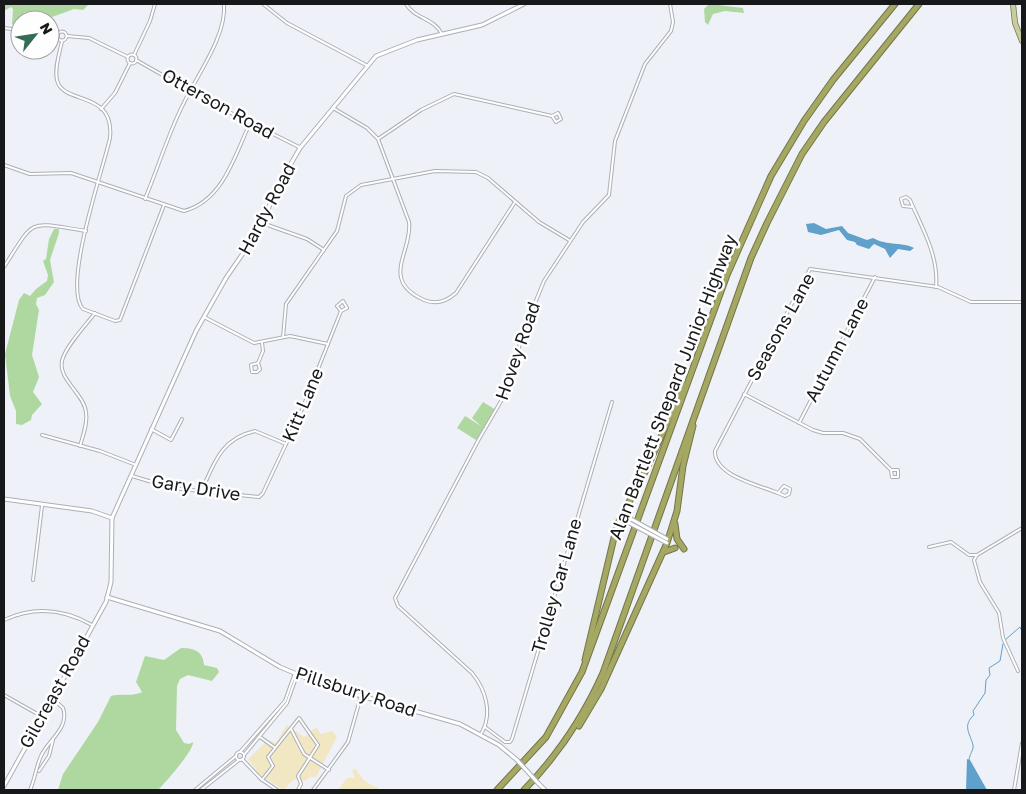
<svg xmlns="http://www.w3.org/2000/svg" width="1026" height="794" font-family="'Golos Text',sans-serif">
	<rect width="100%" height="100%" fill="#eff1f8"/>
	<g fill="#afd8a1">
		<polygon points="4,4 89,4 83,10 74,9 44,20 20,20 20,27 12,24 13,9 11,7 4,11"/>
		<polygon points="709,4 743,8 744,13 725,11 713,14 708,25 705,22 704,9"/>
		<polygon points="54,229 59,229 59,233 50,260 54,282 45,295 37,298 36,304 39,310 32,355 39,377 33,392 42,404 32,415 31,420 22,425 16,424 16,411 10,396 5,354 19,300 24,293 30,296 36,289 47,281 48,275 43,261 46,259 49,239"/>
		<polygon points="483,402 496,410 476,440 457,428 465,416 481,426 472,418"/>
		<path d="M181,648C194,648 203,651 204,665L217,668L219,672L212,681L188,675L180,679L177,686L176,730L184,743L189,744L193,742C194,750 166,782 158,790H58L63,774L98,722L111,696C122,693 132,697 142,692L136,682L145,656L164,660Z"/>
	</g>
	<g fill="#f1e7c2">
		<polygon points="287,725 304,737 316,727 321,734 332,731 337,737 316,777 310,777 305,781 295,779 283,790 259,774 248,759 268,740 276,743"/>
		<path d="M356,769C363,783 370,784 382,790H338L347,778H355L352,770Z"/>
	</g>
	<g fill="#5fa1cb">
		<path d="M814,223L826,229L842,226L848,233L867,240L873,238C887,246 904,242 914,248L910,251L898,249L890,258L885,249L874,244L869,249L857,245L855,242L847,240L839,230L821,235L808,232L806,224Z"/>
		<polygon points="967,759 970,760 987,790 966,790"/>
	</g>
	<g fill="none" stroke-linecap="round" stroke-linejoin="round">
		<g stroke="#5fa1cb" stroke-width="1">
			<polyline points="1005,640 1020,627 1022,631"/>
			<path d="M969,760C969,755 974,750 973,745C970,733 962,726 974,715L973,711L985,693L986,680L990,675L989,668L1000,661L1003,644"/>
		</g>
		<defs>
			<g id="minor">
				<polyline points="263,4 287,23 366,65"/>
				<path d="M406,4C415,19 434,18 442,34"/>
				<polyline points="4,28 20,30"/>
				<circle cx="62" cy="36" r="4.5"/>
				<polyline points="50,34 58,35"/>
				<polyline points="67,36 89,38 128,57"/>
				<path d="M62,41C60,52 54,68 57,80C63,106 115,89 110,138C103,170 62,286 83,309L115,321L120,320L164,205"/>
				<circle cx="132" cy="59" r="4.5"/>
				<polyline points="134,55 150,21 155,4"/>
				<polyline points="136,60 219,107 299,147"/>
				<path d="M333,108L367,128L378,139L409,222C413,251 379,280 424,300C436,305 447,301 456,293L515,202"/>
				<polyline points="101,109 115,93 130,63"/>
				<polyline points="378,139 421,110 454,94 552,116 556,122 561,119 558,113 552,116"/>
				<path d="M4,165L30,174L71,173L184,211C223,201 235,155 250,123"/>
				<path d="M145,199C157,170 166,141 179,113C193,80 227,38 224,4"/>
				<path d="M913,207L903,206L901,199L906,197L910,200C922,228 939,256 936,287"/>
				<polyline points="262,223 307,239 324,250"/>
				<path d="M4,267C36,217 27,222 86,231"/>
				<polyline points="204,317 254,343 290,336 328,344"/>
				<polyline points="283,337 286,304 337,231 346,196 361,185 435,171 476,172 488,178 539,222 569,240"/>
				<polyline points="258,363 251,365 252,372 257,372 260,369 258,363 263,351 262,343"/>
				<polyline points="744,394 813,430 823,433 843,433 860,439 891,470 892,477 898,477 898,470 891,470"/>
				<polyline points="799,423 875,277"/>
				<polyline points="151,429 171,440 182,419"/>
				<polyline points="42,435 100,451 136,465"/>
				<path d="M80,446C83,435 88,423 86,412C84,394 58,379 62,361C65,347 86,325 95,313"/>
				<polyline points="132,476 172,488 259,497 263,493 301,412 341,311 347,308 343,301 337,306 341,311"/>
				<path d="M201,492C214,464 220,439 255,431L286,444"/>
				<path d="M778,493L784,486L790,489L789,494L785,496L778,493C759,485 714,476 715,451L810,269L938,287L971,302H1022"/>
				<polyline points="929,547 951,542 969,555 977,555"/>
				<polyline points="33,580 42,506"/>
				<path d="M4,620C34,606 64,609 92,625"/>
				<polyline points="1018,671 1003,638 999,613 980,582 974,560 977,555 1022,528"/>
				<polyline points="4,695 41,716"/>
				<polyline points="485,727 505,742 510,742 512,739 612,402"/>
				<polyline points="291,729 304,754 329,770"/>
				<path d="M481,734C493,714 486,690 472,673L398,606L395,598L479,439L504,396L514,368L522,335L544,281L583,222L609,195L615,141L645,64L671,31L673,22L670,4"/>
				<polyline points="260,737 274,747"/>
				<polyline points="240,752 285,701 295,673"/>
				<circle cx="240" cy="756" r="4"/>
				<polyline points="244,755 287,703 297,675"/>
				<polyline points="242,759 261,779 277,790"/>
				<polyline points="39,771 49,756 53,740"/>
				<polyline points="262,780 273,766 268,757 299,718 318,745 298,776 301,784 298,790"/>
				<path d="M30,790C35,779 36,767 41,756C48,740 70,728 63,708L53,699"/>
				<polyline points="195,790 236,756"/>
				<polyline points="201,790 239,760"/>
				<polyline points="313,790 348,742 361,696"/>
				<polyline points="1014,790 1022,743"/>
			</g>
			<g id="tertiary">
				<polyline points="4,499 92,511 112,518"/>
				<polyline points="107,597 220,631 280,667 323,685 460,724 499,745 517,760"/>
				<polyline points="538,783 545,790"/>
				<polyline points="4,786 106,602 111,582 112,518 196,331 226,278 259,230 278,186 300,148 376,56 417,40 482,25 524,4"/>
			</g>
			<polyline id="primary" points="1013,4 1015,23 1022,41"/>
			<g id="motorway">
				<polyline points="675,524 677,539 684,549"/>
				<polyline points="664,552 675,548"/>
				<polyline points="585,660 617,525 647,468 684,385"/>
				<polyline points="579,726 601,689 667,543 677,511 683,466 693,426"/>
				<polyline points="497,790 546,737 582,672 727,275 771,176 804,121 833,80 895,4"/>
				<path d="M524,790C558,755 583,718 603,673L751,258L767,223L802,154L824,122L919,4"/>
			</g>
		</defs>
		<use href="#minor" stroke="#adafb6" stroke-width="4"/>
		<use href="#tertiary" stroke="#adafb6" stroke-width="5"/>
		<use href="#primary" stroke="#737649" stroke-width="6"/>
		<use href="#motorway" stroke="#737649" stroke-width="7"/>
		<use href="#minor" stroke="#fff" stroke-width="2"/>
		<use href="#tertiary" stroke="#fff" stroke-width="3"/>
		<use href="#primary" stroke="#c9cba1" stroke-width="4.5"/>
		<use href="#motorway" stroke="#a5a862" stroke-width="5"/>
		<defs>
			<polyline id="tertiary-bridge" points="517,760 538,783"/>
			<g id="secondary-bridge">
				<polyline points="622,514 667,539"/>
				<polyline points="620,518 667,543"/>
			</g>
		</defs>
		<use href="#tertiary-bridge" stroke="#adafb6" stroke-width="5" stroke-linecap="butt"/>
		<use href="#secondary-bridge" stroke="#adafb6" stroke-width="5" stroke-linecap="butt"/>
		<use href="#tertiary-bridge" stroke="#fff" stroke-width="3"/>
		<use href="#secondary-bridge" stroke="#fff" stroke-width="3"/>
	</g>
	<g text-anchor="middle" stroke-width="5" stroke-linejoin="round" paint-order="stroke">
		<g font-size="18" fill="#17181a" stroke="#fefefe">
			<text transform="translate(218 104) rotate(29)" y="6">Otterson Road</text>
			<text transform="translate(267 209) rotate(-62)" y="6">Hardy Road</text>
			<text transform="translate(781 327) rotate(-61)" y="6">Seasons Lane</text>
			<text transform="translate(837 350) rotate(-62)" y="6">Autumn Lane</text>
			<text transform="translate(518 351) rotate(-71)" y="6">Hovey Road</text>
			<text transform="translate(673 387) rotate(-69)" y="6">Alan Bartlett Shepard Junior Highway</text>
			<text transform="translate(303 405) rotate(-67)" y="6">Kitt Lane</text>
			<text transform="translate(196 488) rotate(9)" y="6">Gary Drive</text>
			<text transform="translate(557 586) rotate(-74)" y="6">Trolley Car Lane</text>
			<text transform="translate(55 692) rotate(-61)" y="6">Gilcreast Road</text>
			<text transform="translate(356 692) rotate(18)" y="6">Pillsbury Road</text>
		</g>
	</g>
	<rect width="1026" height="794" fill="none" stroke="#17181a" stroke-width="10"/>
	<g transform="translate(35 35) rotate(60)"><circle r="24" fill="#fefefe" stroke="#a2a2a3"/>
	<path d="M0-4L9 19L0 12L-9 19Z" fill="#346d55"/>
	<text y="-8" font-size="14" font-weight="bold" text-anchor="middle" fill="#17181a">N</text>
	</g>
</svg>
